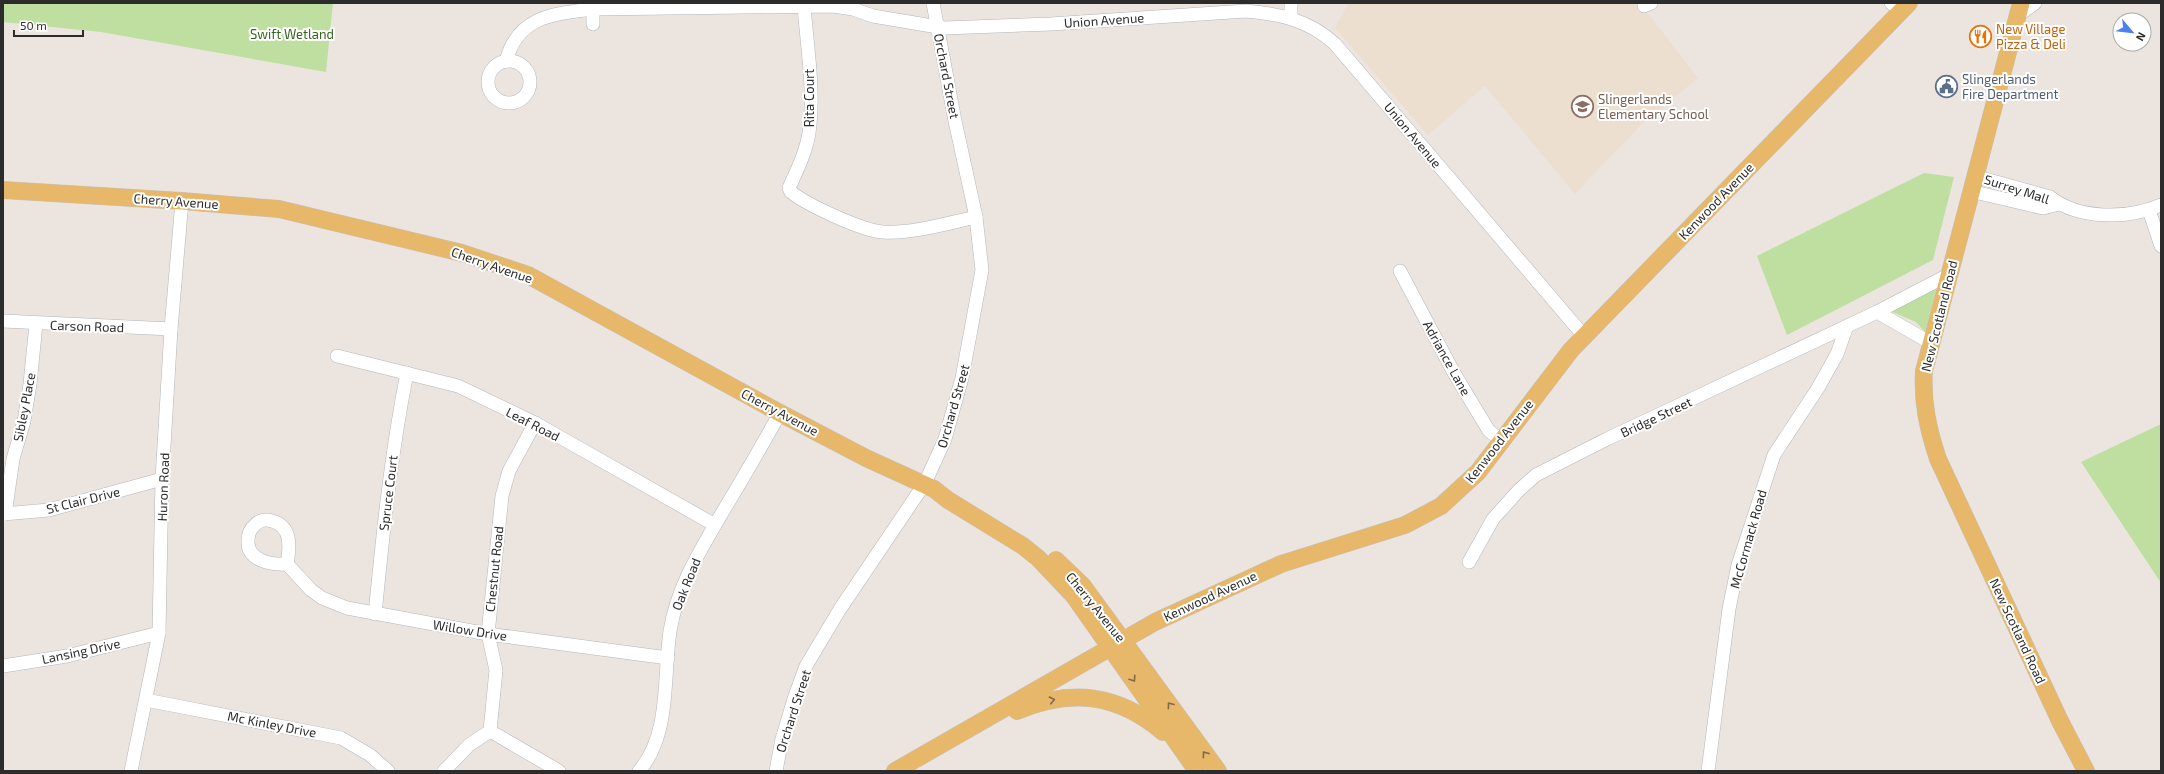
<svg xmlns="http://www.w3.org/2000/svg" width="2164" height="774" font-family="'Exo 2',sans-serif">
	<rect width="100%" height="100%" fill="#ece5df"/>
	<polygon fill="#ecdfd0" points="1348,3 1640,3 1698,78 1641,125 1575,194 1485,86 1428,135 1335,28"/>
	<g fill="#bedfa0">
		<polygon points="3,3 333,3 326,72 101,32 3,22"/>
		<polygon points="1924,173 1954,177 1933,260 1787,335 1757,256"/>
		<polygon points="1937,286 1925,332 1916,322 1890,311"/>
		<polygon points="2161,424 2161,583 2081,462"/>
	</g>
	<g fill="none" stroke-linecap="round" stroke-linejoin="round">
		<defs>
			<g id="minor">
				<polyline points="1291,3 1291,17"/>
				<polyline points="1891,3 1901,11"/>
				<path d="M804,6C807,47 815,91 809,133C806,152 797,170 789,188L791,192C807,205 863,231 883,232C912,234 948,223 976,217"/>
				<polyline points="1644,6 1651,3"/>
				<polyline points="2019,11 2024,11 2035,3"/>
				<polyline points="593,24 593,3"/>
				<path d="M506,61C518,16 553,14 593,9L833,6L853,9L873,16L944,28L1051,24L1246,11C1280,14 1309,20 1335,44L1584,336"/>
				<circle cx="509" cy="82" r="21"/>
				<path d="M1974,176L2050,197C2079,220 2128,219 2161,205"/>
				<polyline points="1970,191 2043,208 2059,204"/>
				<polyline points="2149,210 2161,246"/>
				<polyline points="1400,271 1454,373 1489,431 1501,440"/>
				<polyline points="1877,312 1931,343"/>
				<polyline points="3,321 171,329"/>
				<polyline points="337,356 458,386 535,423 715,525"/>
				<polyline points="3,514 49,510 162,479"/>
				<polyline points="5,514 13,459 24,421 30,384 36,324"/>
				<polyline points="1469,562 1493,519 1519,490 1536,475 1607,439 1877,312 1950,274"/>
				<path d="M287,564C272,565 247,561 248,541C248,535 250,529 255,525C259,520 266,519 272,521C292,526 290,547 287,564L311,590L322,598L347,608L488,634L668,658"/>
				<path d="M375,614C383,533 391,453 407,373"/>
				<polyline points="3,666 67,656 159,633"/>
				<polyline points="146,700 341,738 370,755 388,771"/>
				<polyline points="490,731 559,771"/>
				<polyline points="131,771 159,633 162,479 171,329 182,201"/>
				<polyline points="444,771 469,745 490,731 496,670 488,634 502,496 509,471 535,423"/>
				<path d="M639,771C671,734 663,677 670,631C677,587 700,551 722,513C742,480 761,447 780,413"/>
				<polyline points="776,771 782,739 795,696 806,666 840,609 925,483 945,439 962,378 982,270 976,217 955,121 933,3"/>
				<polyline points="1708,771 1729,609 1738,565 1774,455 1818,388 1837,354 1847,326"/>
			</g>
			<g id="major">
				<path d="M2021,3L1924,371C1922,402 1928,429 1938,459L2060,721L2086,771"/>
				<polyline points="3,190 182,201 279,209 462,253 528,275 780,413 866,458 934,489 948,500 1023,546 1038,558 1074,596 1197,771"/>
				<polyline points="1056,560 1083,586 1218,771"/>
				<path d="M1017,711C1072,688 1118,694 1163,732"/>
				<polyline points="895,771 1155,622 1281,564 1405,525 1441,506 1478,472 1571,350 1909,3"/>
			</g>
		</defs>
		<use href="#minor" stroke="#b2b6be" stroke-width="14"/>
		<use href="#major" stroke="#c4c4c4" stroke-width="18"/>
		<use href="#minor" stroke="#fff" stroke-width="13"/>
		<use href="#major" stroke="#e7b76a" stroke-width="17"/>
	</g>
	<defs><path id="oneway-chevron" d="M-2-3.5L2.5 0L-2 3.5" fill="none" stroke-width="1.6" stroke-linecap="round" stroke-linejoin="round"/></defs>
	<g stroke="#806b48">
		<use href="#oneway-chevron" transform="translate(1133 679) rotate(56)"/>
		<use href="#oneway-chevron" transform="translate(1052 700) rotate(-12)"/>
		<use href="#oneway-chevron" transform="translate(1170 705) rotate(-126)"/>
		<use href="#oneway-chevron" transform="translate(1205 754) rotate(-126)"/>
	</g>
	<defs>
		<symbol id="restaurant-ring" viewBox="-11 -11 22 22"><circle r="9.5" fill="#fff" stroke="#e8710a" stroke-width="1.5"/><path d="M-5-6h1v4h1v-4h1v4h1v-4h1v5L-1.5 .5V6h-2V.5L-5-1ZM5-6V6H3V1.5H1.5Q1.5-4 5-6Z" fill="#e8710a"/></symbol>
		<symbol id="civic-ring" viewBox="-11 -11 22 22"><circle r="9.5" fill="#fff" stroke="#5c6f8a" stroke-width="1.5"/><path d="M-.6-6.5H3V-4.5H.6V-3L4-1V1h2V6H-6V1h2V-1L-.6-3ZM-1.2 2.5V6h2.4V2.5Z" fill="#5c6f8a"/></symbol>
		<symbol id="school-ring" viewBox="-11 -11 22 22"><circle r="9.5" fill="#fff" stroke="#8d6e63" stroke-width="1.5"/><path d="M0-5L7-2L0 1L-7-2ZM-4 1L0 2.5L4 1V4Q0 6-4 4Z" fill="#8d6e63"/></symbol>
	</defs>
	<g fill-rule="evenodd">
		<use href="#restaurant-ring" x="1968" y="24" width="25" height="25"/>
		<use href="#civic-ring" x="1934" y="74" width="25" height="25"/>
		<use href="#school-ring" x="1570" y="94" width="25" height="25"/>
	</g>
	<g text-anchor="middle" stroke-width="4" stroke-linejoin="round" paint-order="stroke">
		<g font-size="13" fill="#2c2c2c" stroke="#fff">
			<text transform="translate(1104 20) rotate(-4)" y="5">Union Avenue</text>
			<text transform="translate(947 76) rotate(79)" y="5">Orchard Street</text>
			<text transform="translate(809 98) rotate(-90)" y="5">Rita Court</text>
			<text transform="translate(1413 135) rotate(50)" y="5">Union Avenue</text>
			<text transform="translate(2017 189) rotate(18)" y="5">Surrey Mall</text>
			<text transform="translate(176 201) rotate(4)" y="5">Cherry Avenue</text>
			<text transform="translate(1716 201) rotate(-46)" y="5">Kenwood Avenue</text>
			<text transform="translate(492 265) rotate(19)" y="5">Cherry Avenue</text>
			<text transform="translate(1939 316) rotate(-76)" y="5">New Scotland Road</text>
			<text transform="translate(87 326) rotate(2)" y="5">Carson Road</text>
			<text transform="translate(1447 358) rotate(61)" y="5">Adriance Lane</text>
			<text transform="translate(953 406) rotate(-74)" y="5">Orchard Street</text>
			<text transform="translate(24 407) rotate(-79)" y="5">Sibley Place</text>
			<text transform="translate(780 412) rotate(28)" y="5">Cherry Avenue</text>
			<text transform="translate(1656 417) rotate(-25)" y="5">Bridge Street</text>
			<text transform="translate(533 424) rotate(27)" y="5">Leaf Road</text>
			<text transform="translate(1499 441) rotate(-52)" y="5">Kenwood Avenue</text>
			<text transform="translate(163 487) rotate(-88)" y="5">Huron Road</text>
			<text transform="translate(388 493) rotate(-83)" y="5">Spruce Court</text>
			<text transform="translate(83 500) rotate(-14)" y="5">St Clair Drive</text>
			<text transform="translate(1748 539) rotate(-74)" y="5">McCormack Road</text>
			<text transform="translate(494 569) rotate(-84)" y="5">Chestnut Road</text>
			<text transform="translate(686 584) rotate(-68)" y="5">Oak Road</text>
			<text transform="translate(1210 596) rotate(-25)" y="5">Kenwood Avenue</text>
			<text transform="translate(1096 607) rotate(51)" y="5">Cherry Avenue</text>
			<text transform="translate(470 630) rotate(9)" y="5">Willow Drive</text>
			<text transform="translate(2018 631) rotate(65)" y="5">New Scotland Road</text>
			<text transform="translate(81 651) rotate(-12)" y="5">Lansing Drive</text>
			<text transform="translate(793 711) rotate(-72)" y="5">Orchard Street</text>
			<text transform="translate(272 724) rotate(11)" y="5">Mc Kinley Drive</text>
		</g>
		<g font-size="13" fill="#c56008" stroke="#fff" text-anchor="start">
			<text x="1996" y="34">New Village<tspan x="1996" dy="15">Pizza &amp; Deli</tspan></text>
		</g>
		<g font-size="13" fill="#386420" stroke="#fff">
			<text x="292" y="39">Swift Wetland</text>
		</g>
		<g font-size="13" fill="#4e5e75" stroke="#fff" text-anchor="start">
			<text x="1962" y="84">Slingerlands<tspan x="1962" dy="15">Fire Department</tspan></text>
		</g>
		<g font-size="13" fill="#785e54" stroke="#fff" text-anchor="start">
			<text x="1598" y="104">Slingerlands<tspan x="1598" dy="15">Elementary School</tspan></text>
		</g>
	</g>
	<rect width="2164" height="774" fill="none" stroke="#2c2c2c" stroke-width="8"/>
	<g transform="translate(2132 32) rotate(118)"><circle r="19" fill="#ffffff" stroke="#ababab"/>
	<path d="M0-3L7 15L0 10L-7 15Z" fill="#4c81ed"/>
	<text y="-6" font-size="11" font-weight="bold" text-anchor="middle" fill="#2c2c2c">N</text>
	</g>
	<path d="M14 30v6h69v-6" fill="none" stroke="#2c2c2c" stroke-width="2"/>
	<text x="20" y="30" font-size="12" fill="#2c2c2c" stroke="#ffffff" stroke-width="3" paint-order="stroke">50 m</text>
</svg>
